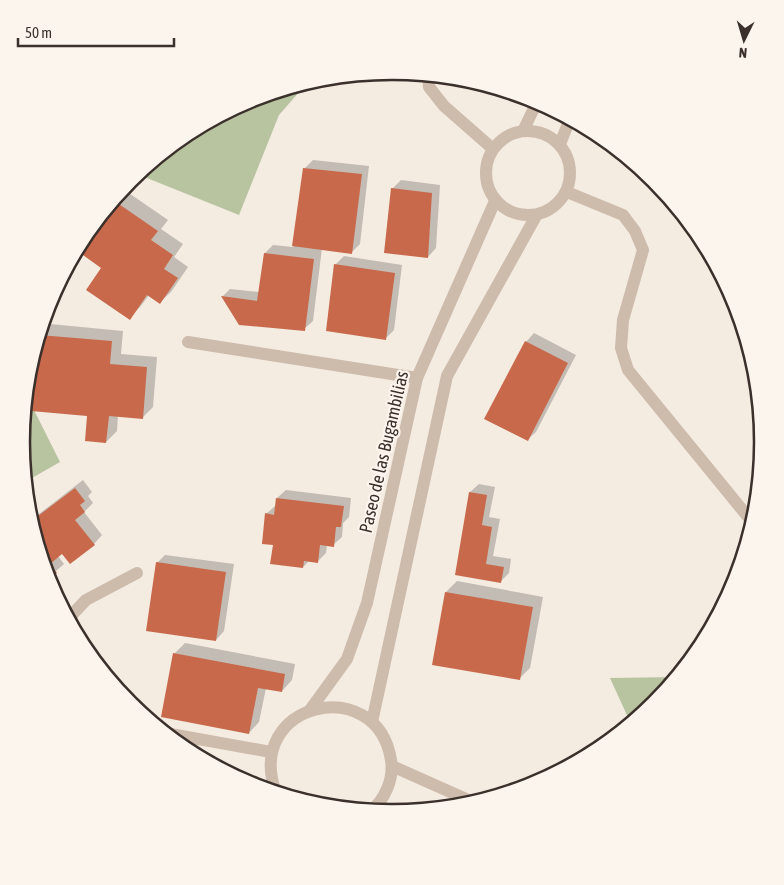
<svg xmlns="http://www.w3.org/2000/svg" width="784" height="885" font-family="'Asap Condensed',sans-serif">
	<rect width="100%" height="100%" fill="#f4ebe1"/>
	<g fill="#b8c4a0">
		<polygon points="307,83 279,115 239,215 137,174 186,134 250,100"/>
		<polygon points="26,394 60,462 25,482 21,442"/>
		<polygon points="677,677 654,705 631,724 610,678"/>
	</g>
	<g fill="#0003">
		<polygon points="313,160 369,166 360,244 352,252 322,248 313,321 304,329 222,297 230,289 259,292 265,253 273,245 293,247 305,168"/>
		<polygon points="401,180 440,185 436,248 428,257 392,189"/>
		<polygon points="123,189 168,220 161,229 183,244 174,257 188,267 171,292 160,302 149,295 140,307 129,318 103,267 84,236"/>
		<polygon points="344,256 402,265 394,330 386,338 327,330 336,264"/>
		<polygon points="70,261 70,273 64,278 61,278"/>
		<polygon points="50,324 123,331 121,354 157,357 153,407 142,418 118,415 117,431 106,442 39,335"/>
		<polygon points="534,333 576,355 536,432 527,440 526,342"/>
		<polygon points="83,480 92,492 88,496 93,503 84,512 102,535 94,544 63,552 58,556 64,564 48,578 30,521"/>
		<polygon points="479,484 495,487 489,517 500,519 493,556 511,559 509,573 500,582 456,574 470,492"/>
		<polygon points="286,490 351,498 349,517 343,523 342,537 333,545 327,545 326,553 317,562 309,561 303,567 274,544 266,514 275,506 277,506 277,498"/>
		<polygon points="165,555 234,564 224,631 216,640 157,563"/>
		<polygon points="457,581 543,597 530,668 519,679 433,664 446,592"/>
		<polygon points="185,643 295,664 292,680 282,691 266,688 259,722 249,733 174,654"/>
	</g>
	<g fill="#c8694b">
		<polygon points="303,168 362,174 352,254 292,246"/>
		<polygon points="391,188 432,193 428,258 384,253"/>
		<polygon points="113,200 158,231 151,240 173,255 164,269 178,278 160,304 147,295 130,320 86,290 101,268 76,250 84,236"/>
		<polygon points="264,253 314,259 305,331 239,325 221,296 257,301"/>
		<polygon points="334,264 395,273 386,340 326,331"/>
		<polygon points="39,335 112,341 110,364 147,367 143,419 109,416 106,443 85,441 87,416 31,411 37,340"/>
		<polygon points="525,341 568,363 528,441 484,419"/>
		<polygon points="75,488 85,501 80,505 85,512 75,520 95,545 70,564 62,554 50,564 57,573 48,580 30,522"/>
		<polygon points="469,492 487,495 482,525 492,527 486,564 504,567 501,583 455,575"/>
		<polygon points="276,498 344,506 341,527 336,527 334,547 320,545 318,563 304,561 303,568 270,564 273,545 262,544 265,513 274,515"/>
		<polygon points="156,562 226,572 216,641 146,631"/>
		<polygon points="445,592 533,607 520,680 432,665"/>
		<polygon points="173,653 285,674 282,692 258,688 249,734 161,717"/>
	</g>
	<g fill="none" stroke-linecap="round" stroke-linejoin="round">
		<g stroke="#cdbbac" stroke-width="12">
			<polyline points="428,75 429,87 444,106 493,149"/>
			<circle cx="528" cy="173" r="42"/>
			<polyline points="523,131 537,102"/>
			<polyline points="560,144 570,119"/>
			<polyline points="567,192 623,215 635,231 643,250 623,320 621,348 628,370 753,523"/>
			<polyline points="188,342 417,378"/>
			<polyline points="68,619 86,600 137,573"/>
			<polyline points="310,710 347,659 367,603 417,378 495,201"/>
			<polyline points="372,722 447,376 536,216"/>
			<polyline points="165,733 271,752"/>
			<polyline points="392,766 475,803"/>
			<path d="M276,793C243,702 377,672 391,760C394,779 385,799 371,811"/>
		</g>
	</g>
	<g text-anchor="middle" stroke-width="4.5" stroke-linejoin="round" paint-order="stroke">
		<g font-size="18" fill="#3b302b" stroke="#fbf5ee">
			<text transform="translate(384 452) rotate(-77)" y="6">Paseo de las Bugambilias</text>
		</g>
	</g>
	<path d="M0 0H784V885H0ZM30 442a362 362 0 1 1 724 0a362 362 0 1 1-724 0Z" fill="#fbf5ee" fill-rule="evenodd"/>
	<path fill="none" stroke="#3b302b" stroke-width="2.5" d="M30 442a362 362 0 1 1 724 0a362 362 0 1 1-724 0Z"/>
	<g transform="translate(744 40) rotate(185)" stroke="#fbf5ee" stroke-width="4" paint-order="stroke">
	<path d="M0-4L9 19L0 12L-9 19Z" fill="#3b302b"/>
	<text y="-8" font-size="14" font-weight="bold" text-anchor="middle" fill="#3b302b">N</text>
	</g>
	<path d="M18 38v8h156v-8" fill="none" stroke="#3b302b" stroke-width="2.5"/>
	<text x="25" y="38" font-size="15" fill="#3b302b" stroke="#fbf5ee" stroke-width="4" paint-order="stroke">50 m</text>
</svg>
